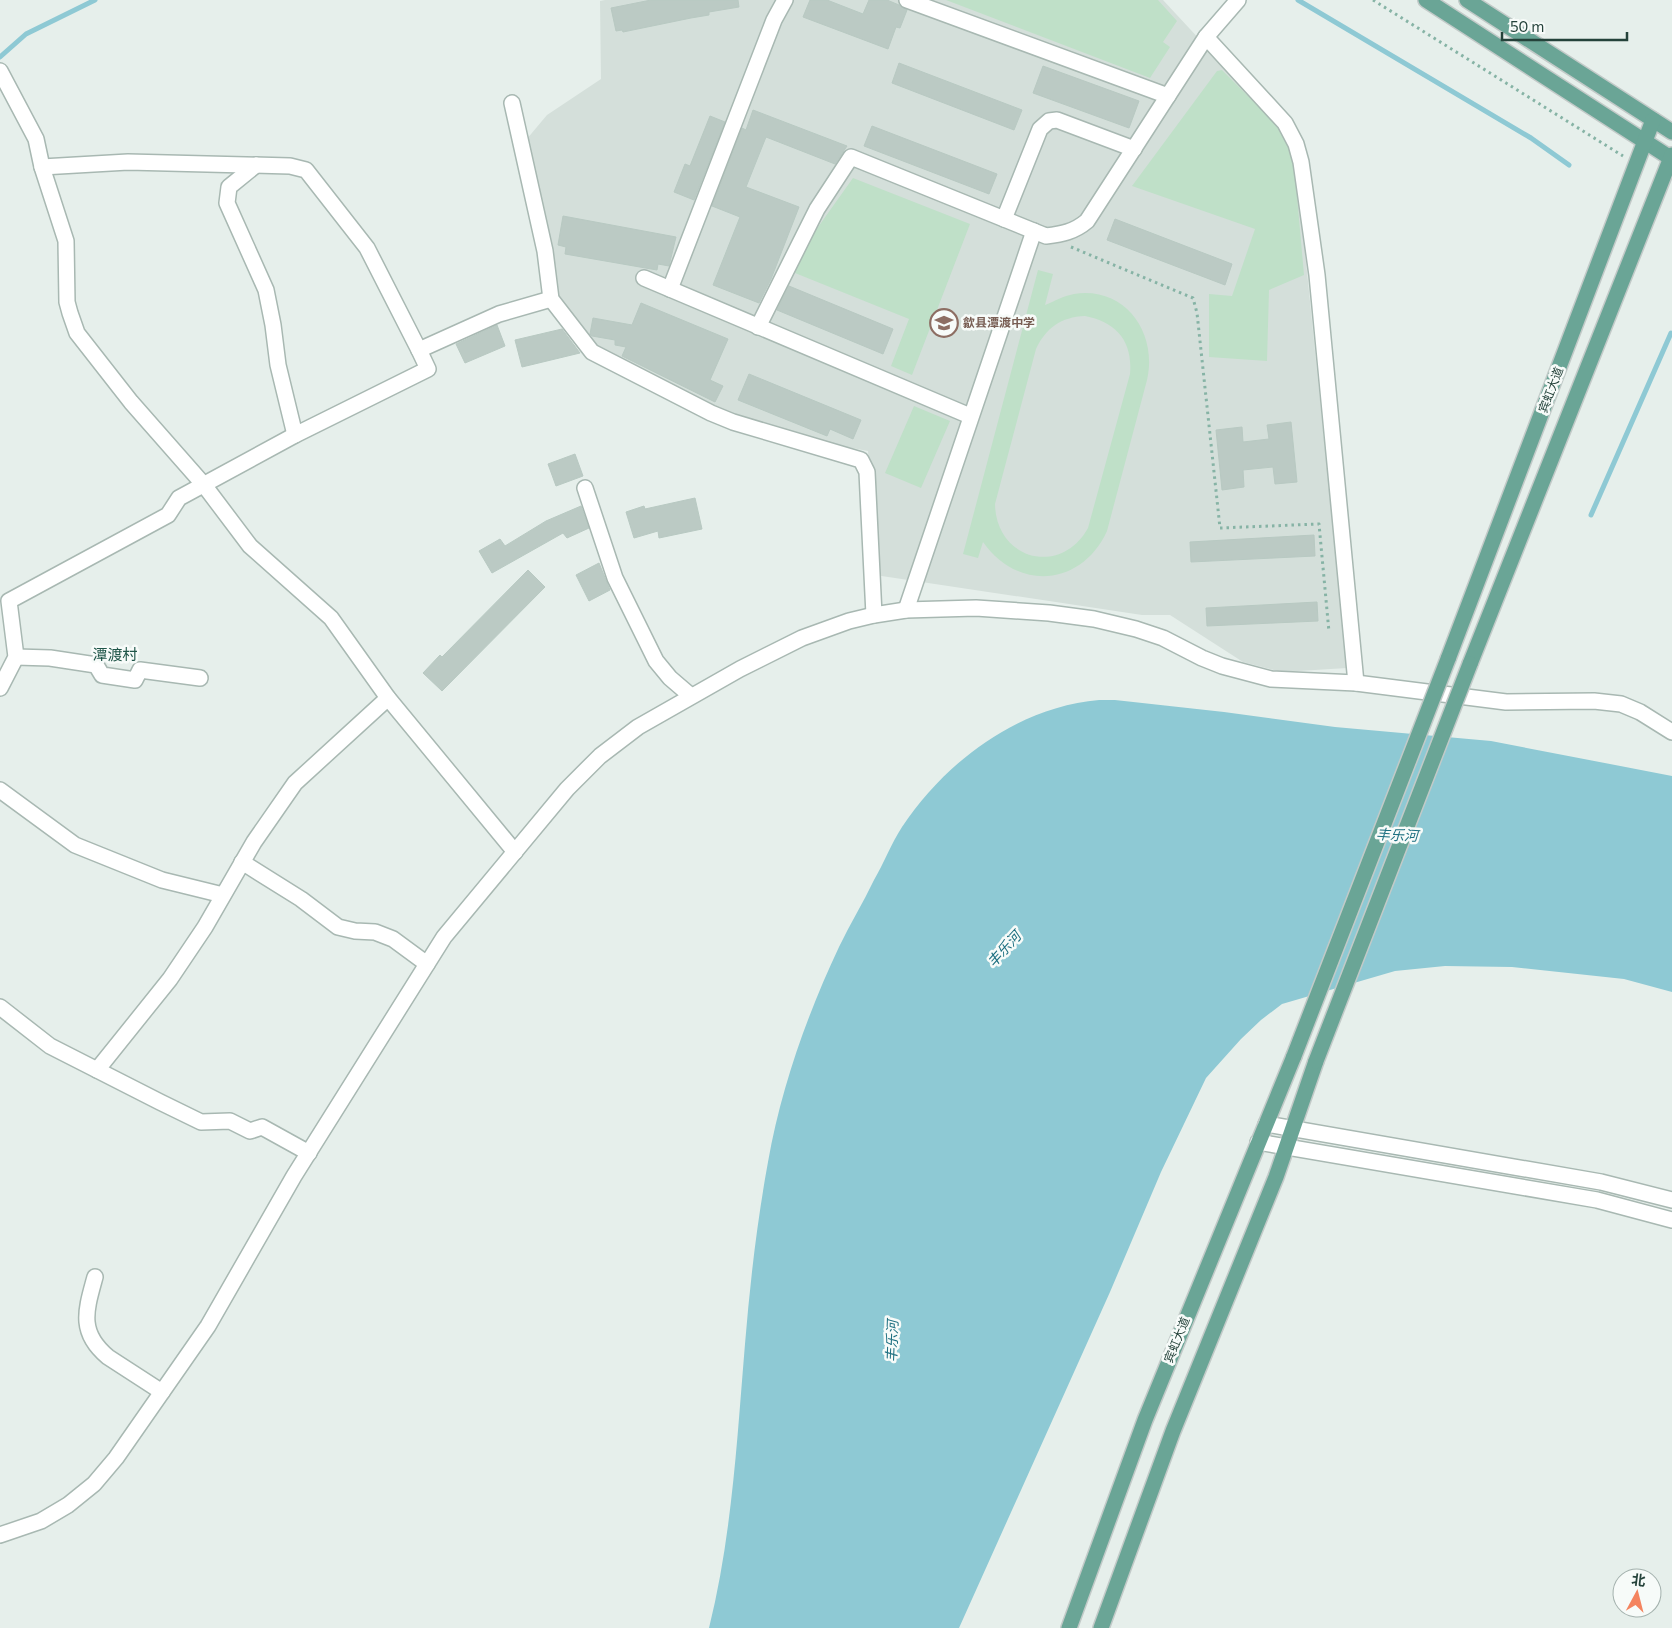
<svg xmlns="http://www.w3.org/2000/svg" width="1672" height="1628" font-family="Commissioner,'Noto Sans SC',sans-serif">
	<rect width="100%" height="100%" fill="#e6efeb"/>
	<polygon fill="#d4dfda" points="605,0 1163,0 1282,128 1296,163 1347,668 1282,672 1243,662 1170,615 1142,615 875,575 868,451 784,435 732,416 597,349 556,296 526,140 547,115 601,79 600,1"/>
	<g fill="#bfe0c8" fill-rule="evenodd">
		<polygon points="946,0 1158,0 1177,21 1163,42 1170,47 1150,78"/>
		<polygon points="1222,70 1280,128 1294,162 1304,275 1269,290 1267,361 1209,357 1209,294 1232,296 1255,229 1132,186 1217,71"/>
		<polygon points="853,178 970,224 912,375 891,366 909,319 795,273 806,244"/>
		<path d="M1038,270L1053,274L1045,305C1055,301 1063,296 1074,294C1125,286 1158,333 1147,380L1107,531C1082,586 1018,592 983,542L978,558L963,554ZM1085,316C1116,322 1133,341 1130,374L1088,528C1061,577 996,560 995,504L1036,349C1046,328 1061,317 1085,316Z"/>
		<polygon points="914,406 950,421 921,488 885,473"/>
	</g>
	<path fill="#8ec9d4" d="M1099,700H1115L1224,712L1335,727L1491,741L1672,776V992L1624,979L1512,967L1445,966L1395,971L1282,1004L1261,1020L1241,1039L1206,1078L1161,1172L1110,1292L959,1628H709C732,1535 737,1440 745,1344C750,1283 757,1222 768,1162C781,1088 807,1015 839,947C850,924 863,903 874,880C884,863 891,844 902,827C946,761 1018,707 1099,700Z"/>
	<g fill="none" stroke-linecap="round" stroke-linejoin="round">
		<g stroke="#8ec9d4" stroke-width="5">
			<polyline points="1298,0 1531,138 1569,165"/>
			<polyline points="0,57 26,34 95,0"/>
			<polyline points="1591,515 1671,333"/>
		</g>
	</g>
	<g fill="#bbcac4" stroke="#b8c9c2">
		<polygon points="651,0 738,0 739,7 709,12 709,15 691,18 623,32 622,30 616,31 611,8"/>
		<polygon points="810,0 827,0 863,14 869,0 887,0 899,5 907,10 900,28 896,27 888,49 803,17"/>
		<polygon points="899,63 1022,110 1014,130 892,83"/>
		<polygon points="1043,66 1139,101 1129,128 1033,93"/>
		<polygon points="753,110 847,146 835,164 766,137 746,187 799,207 771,279 759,303 713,285 740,217 712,206 742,128 746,130"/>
		<polygon points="710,116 725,122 694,200 674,192 685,164 690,166"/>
		<polygon points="872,126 997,174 989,194 864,146"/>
		<polygon points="563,216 676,237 669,266 658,264 657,270 565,254 566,247 558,245"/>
		<polygon points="1115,219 1232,264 1225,285 1107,240"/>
		<polygon points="789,286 893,329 883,354 777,310"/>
		<polygon points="641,303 728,339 710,380 723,386 715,402 622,356 626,347 615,345 615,340 592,336 590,334 593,318 632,325"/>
		<polygon points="497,325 505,346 465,363 456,344"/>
		<polygon points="562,329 580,353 522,367 515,340"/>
		<polygon points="749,374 861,420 853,439 830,429 827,436 738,400"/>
		<polygon points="1291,422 1297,482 1275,484 1273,467 1243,470 1244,487 1222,490 1216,430 1242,427 1243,442 1269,439 1267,425"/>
		<polygon points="575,454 583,476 556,486 548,464"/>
		<polygon points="695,498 702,529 659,538 658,531 634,538 626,512 644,506 645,509"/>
		<polygon points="581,506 589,528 567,538 563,533 492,573 479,551 500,539 505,546 546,521"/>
		<polygon points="1314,535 1315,556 1191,562 1190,542"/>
		<polygon points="599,563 610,590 589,601 576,575"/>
		<polygon points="528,570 545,587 442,691 423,673 440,655 442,657"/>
		<polygon points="1317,602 1318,621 1207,626 1206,608"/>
	</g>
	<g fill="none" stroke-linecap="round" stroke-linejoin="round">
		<defs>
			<g id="minor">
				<polyline points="907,0 1168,96"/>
				<polyline points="1206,37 1285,123 1296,144 1301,162 1317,275 1356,683"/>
				<polyline points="0,71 36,139 42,167 66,241 67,302 70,313 77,333 131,402 204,485 250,546 331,618 388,698 515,852"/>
				<polyline points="512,103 545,251 551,299 592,352 711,413 733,422 861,460 867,472 874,615"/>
				<polyline points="256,165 229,187 227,203 266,290 273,325 278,365 295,435"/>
				<polyline points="42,167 128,162 290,166 306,170 367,248 419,350"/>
				<polyline points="1004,219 1040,129 1049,121 1057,120 1134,149"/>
				<polyline points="644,278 970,416"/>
				<polyline points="670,289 774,20 785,0"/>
				<path d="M758,327L817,209L851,157L1046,236C1062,234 1074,232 1087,221L1206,37L1238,0"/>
				<polyline points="585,488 615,578 656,661 670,678 691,696"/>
				<polyline points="906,610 1034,231"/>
				<polyline points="16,657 50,658 96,665 102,675 135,680 140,670 200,678"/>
				<polyline points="0,688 16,657 9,601 168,515 179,498 295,435 428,369 419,350 499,314 551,299"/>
				<polyline points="0,790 75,845 162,880 223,895"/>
				<polyline points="242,862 301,899 338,927 355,931 375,932 393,939 427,964"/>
				<polyline points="0,1007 50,1046 160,1102 201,1122 230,1121 250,1131 262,1127 309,1153"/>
				<polyline points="97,1070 170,979 205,927 254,842 295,783 388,698"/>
				<polyline points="1266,1124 1601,1182 1672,1200"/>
				<polyline points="1258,1142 1597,1200 1672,1220"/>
				<path d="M95,1277C86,1310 78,1332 108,1357L162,1392"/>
				<polyline points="0,1535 41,1521 68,1505 94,1484 116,1458 208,1326 294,1176 444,937 567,789 600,756 638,727 740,669 802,638 849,621 874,615 906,610 976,608 1049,613 1094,619 1136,629 1163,638 1202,658 1222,666 1271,679 1356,683 1506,702 1594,701 1621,704 1640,712 1672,732"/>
			</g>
			<g id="major">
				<polyline points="1426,0 1672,159"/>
				<polyline points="1467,0 1672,132"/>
				<polyline points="1448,659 1653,120"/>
				<polyline points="1470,664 1672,155"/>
				<polyline points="1069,1628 1145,1420 1294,1056"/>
				<polyline points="1101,1628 1173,1431 1276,1177 1316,1061"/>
			</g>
		</defs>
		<use href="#minor" stroke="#a8b8b2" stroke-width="18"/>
		<use href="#major" stroke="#c2cac8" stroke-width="18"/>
		<g stroke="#86b3a5" stroke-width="3" stroke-dasharray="2.5 4" stroke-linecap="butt">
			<polyline points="1373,0 1623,156"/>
			<polyline points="1071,247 1193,298 1197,313 1220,528 1319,524 1329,632"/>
		</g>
		<use href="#minor" stroke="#fff" stroke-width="15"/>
		<use href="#major" stroke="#6aa596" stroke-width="15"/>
		<defs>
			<g id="major-bridge">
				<polyline points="1294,1056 1448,659"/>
				<polyline points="1316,1061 1470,664"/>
			</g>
		</defs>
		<use href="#major-bridge" stroke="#c2cac8" stroke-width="18" stroke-linecap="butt"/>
		<use href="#major-bridge" stroke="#6aa596" stroke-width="15"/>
	</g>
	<defs>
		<symbol id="school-ring" viewBox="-11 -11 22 22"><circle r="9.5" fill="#f7fbf9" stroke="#8d6e63" stroke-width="1.5"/><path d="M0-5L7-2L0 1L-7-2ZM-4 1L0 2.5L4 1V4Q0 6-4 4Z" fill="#8d6e63"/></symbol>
	</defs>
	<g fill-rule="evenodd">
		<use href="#school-ring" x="928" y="307" width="32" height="32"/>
	</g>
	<g text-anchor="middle" stroke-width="5" stroke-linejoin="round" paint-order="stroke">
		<g font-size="12" font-weight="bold" fill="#785e54" stroke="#f7fbf9" text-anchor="start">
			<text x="963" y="327">歙县潭渡中学</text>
		</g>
		<g font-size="12" fill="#24423a" stroke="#f7fbf9">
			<text transform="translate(1551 390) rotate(-69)" y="4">宾虹大道</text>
			<text transform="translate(1177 1340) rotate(-68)" y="4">宾虹大道</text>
		</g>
		<g font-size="14" font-style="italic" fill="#1c6f80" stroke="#f7fbf9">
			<text transform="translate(1397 835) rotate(3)" y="5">丰乐河</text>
			<text transform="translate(1004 949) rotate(-48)" y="5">丰乐河</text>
			<text transform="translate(892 1341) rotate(-88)" y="5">丰乐河</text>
		</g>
		<g font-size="15" fill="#1f5548" stroke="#f7fbf9">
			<text x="115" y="660">潭渡村</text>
		</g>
	</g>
	<g transform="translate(1637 1593) rotate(7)"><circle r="24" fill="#f7fbf9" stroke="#a3b1ad"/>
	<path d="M0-4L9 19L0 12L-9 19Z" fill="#f4845f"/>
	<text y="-8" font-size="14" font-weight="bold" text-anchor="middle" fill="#24423a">北</text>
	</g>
	<path d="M1502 32v8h125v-8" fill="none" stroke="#24423a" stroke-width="2.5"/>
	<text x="1510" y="32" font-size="15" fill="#24423a" stroke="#f7fbf9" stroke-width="4" paint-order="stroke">50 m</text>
</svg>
